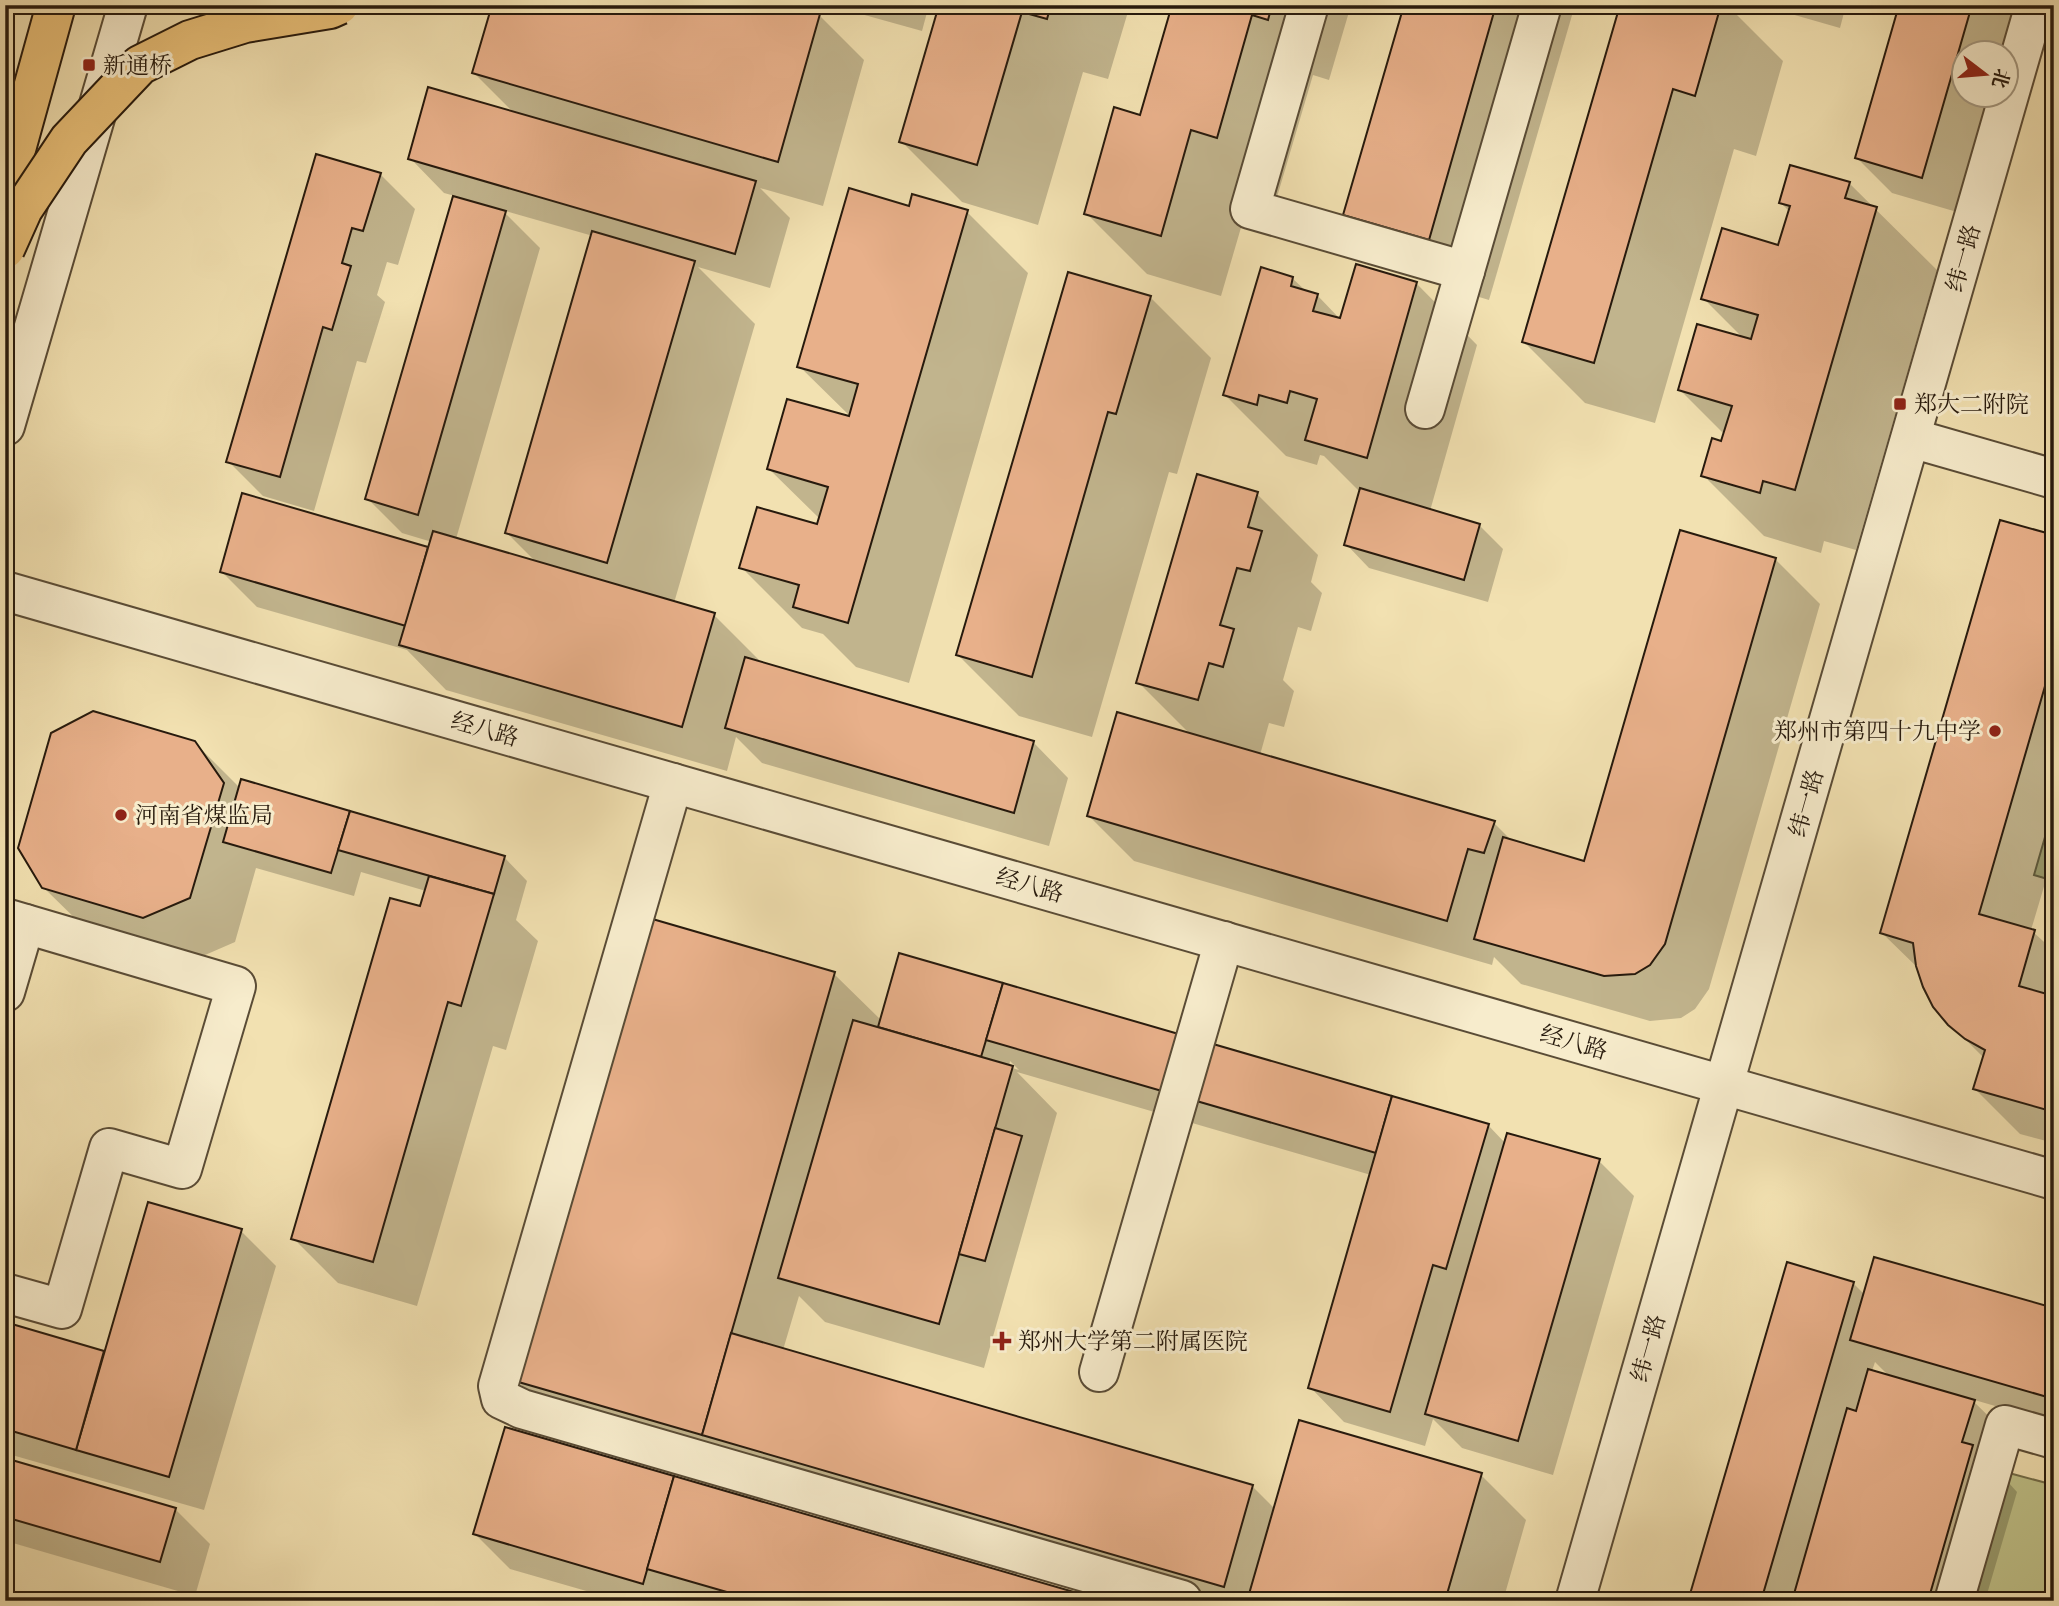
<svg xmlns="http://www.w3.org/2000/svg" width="2059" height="1606" font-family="Cardo,'Noto Serif SC',serif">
	<rect width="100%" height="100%" fill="#f2e1b1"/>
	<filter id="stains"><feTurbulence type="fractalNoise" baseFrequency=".00286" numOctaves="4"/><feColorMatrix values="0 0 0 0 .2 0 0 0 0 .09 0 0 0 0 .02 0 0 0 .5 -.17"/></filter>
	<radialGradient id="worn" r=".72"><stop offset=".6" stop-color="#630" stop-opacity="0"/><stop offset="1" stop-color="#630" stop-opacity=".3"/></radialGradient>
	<g fill="#bfc188" stroke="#736e4a" stroke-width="2">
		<polygon points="2054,806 2054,881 2034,875"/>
		<polygon points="2009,1473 2054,1485 2054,1601 1973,1601"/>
	</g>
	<g fill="#0003" fill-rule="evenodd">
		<polygon points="840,5 929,5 922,31 843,9"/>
		<polygon points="940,5 1130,5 1108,79 1083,72 1038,225 962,202 901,141"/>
		<polygon points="1174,5 1351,5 1329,80 1313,75 1277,197 1252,190 1221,296 1147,274 1086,213 1141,118"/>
		<polygon points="1406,5 1575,5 1489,300 1406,275 1345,214"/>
		<polygon points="1622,5 1727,5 1783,61 1756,156 1734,149 1655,423 1585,403 1524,342"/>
		<polygon points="1767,5 1846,5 1840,28 1770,8"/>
		<polygon points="1901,5 2017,5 2003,52 1965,52 1965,94 1991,94 1957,212 1892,193 1857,158"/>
		<path d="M819,15L864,60L823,206L760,188L790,218L770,288L698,267L755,324L674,603L714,615L759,660L758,663L1034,743L1068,778L1049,846L762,763L736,737L727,771L446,690L407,650L257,607L222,572L244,495L429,549L432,542L402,533L367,498L455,196L444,193L410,158L514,113L474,73ZM502,210L593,236L507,533L537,563L456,539L540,248Z"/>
		<polygon points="380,174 415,209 398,265 387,262 377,295 385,302 366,363 357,361 314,511 263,496 228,461"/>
		<polygon points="1849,183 1937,270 1856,550 1824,541 1821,553 1764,536 1703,475 1725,435 1680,390 1744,339 1703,298 1779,247 1790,212 1781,203"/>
		<polygon points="910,208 967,212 1028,273 909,683 856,667 823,634 802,628 741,567 818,526 820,519 769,469 853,419 799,366"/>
		<polygon points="1292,278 1307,292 1317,295 1341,320 1417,284 1477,345 1430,511 1479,525 1503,549 1488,602 1369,568 1346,544 1360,492 1324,456 1320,455 1317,465 1286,456 1225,395"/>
		<polygon points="1150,297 1211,358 1177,474 1169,472 1092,737 1019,716 958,655"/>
		<polygon points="1198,477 1257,494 1318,555 1311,582 1322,593 1311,631 1298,627 1283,680 1294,691 1284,727 1269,723 1260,755 1494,823 1513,842 1585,863 1775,559 1820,604 1709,989 1695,1009 1681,1018 1650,1021 1521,984 1494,957 1492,965 1134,861 1089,816 1191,735 1138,682"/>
		<polygon points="2054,537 2054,853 2031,930 2054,951 2054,1143 2020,1134 1975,1089 1984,1058 1949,1023 1919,969 1882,933"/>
		<polygon points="194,742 240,788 504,857 527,881 516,920 538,941 506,1050 493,1046 417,1306 338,1283 293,1238 426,891 361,872 354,896 256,868 235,942 189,962 89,932 43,887"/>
		<path d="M834,974L881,1020L1488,1125L1506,1144L1599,1161L1634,1196L1553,1475L1462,1448L1433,1419L1425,1446L1344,1422L1310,1387L1371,1175L1017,1072L1057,1113L984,1368L825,1322L799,1296L783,1350L1253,1487L1275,1509L1481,1475L1526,1520L1503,1601H1167L562,1426L517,1381ZM1010,1061L1019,1070L1009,1067Z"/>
		<polygon points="241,1231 276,1266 204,1510 5,1453 5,1324 105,1353"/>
		<path d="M1853,1283L1865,1295L2054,1310V1423L1971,1399L2019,1446L2008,1482L2017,1492L1985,1601H1690ZM1875,1362L1890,1377L1872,1371Z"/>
		<polygon points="5,1460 175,1509 210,1544 195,1596 6,1541"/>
		<polygon points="475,1534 1099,1601 621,1601 510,1569"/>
	</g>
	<g fill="#e8b08a" stroke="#271a0d" stroke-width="2">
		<polygon points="492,5 791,5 820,14 778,162 472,73"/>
		<polygon points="939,5 1051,5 1047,19 1022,12 977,165 899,142"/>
		<polygon points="1172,5 1272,5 1268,20 1252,15 1217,138 1191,130 1161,236 1084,214 1114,107 1140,115"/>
		<polygon points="1404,5 1496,5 1429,240 1343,215"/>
		<polygon points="1620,5 1721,5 1695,96 1673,89 1594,363 1522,342"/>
		<polygon points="1899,5 1972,5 1922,178 1855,158"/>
		<polygon points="428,87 756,181 735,254 408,159"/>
		<polygon points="316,154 381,173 363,231 352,228 342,263 351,266 332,330 323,327 280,477 226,462"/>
		<polygon points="1790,165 1850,182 1845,198 1877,207 1795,490 1763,481 1760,493 1701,476 1712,438 1721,441 1732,406 1678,390 1697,324 1751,339 1758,315 1701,299 1722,228 1778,245 1790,206 1779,203"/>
		<polygon points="849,188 909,206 912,194 968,210 848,623 793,607 799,585 739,568 757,507 817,524 828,487 767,469 787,399 849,416 858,384 797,367"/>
		<polygon points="453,196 506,211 418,515 365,499"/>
		<polygon points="592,231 695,261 607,563 505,533"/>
		<polygon points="1356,264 1417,282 1367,458 1305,440 1317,399 1290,391 1287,403 1259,395 1257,405 1223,395 1261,267 1293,277 1291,286 1318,294 1313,311 1340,318"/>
		<polygon points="1068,272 1151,296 1116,414 1108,412 1032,677 956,655"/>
		<polygon points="1197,474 1258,492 1248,527 1262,531 1250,571 1237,568 1220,625 1234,629 1223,667 1209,663 1198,700 1136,683"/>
		<polygon points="1360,488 1480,524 1464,580 1344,545"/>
		<polygon points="242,493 428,547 406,626 220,572"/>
		<polygon points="2000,520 2054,535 2054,655 1979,914 2035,930 2019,986 2054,996 2054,1112 1973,1089 1985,1050 1965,1039 1948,1025 1933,1007 1923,987 1916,966 1913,943 1880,933"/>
		<polygon points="1680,530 1776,558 1665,944 1650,965 1635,974 1604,976 1474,939 1503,837 1584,861"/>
		<polygon points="433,531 715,613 682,727 399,645"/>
		<polygon points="745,657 1034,741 1014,813 725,728"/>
		<polygon points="93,711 195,741 224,783 190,898 143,918 42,888 18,848 51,733"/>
		<polygon points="1117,712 1495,821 1484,853 1468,849 1447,921 1087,816"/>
		<polygon points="241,779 350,811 331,873 223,842"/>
		<polygon points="350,811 505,856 494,894 338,850"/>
		<polygon points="429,876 494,894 461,1006 448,1002 373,1262 291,1239 390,898 420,906"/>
		<polygon points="649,918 835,972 702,1435 515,1381"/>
		<polygon points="899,953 1003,983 981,1057 878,1027"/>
		<polygon points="1003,983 1392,1096 1376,1153 986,1040"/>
		<polygon points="853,1020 1013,1066 939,1324 778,1278"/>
		<polygon points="1392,1096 1489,1124 1446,1269 1433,1265 1390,1412 1308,1388"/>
		<polygon points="995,1128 1022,1136 985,1261 959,1254"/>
		<polygon points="1507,1133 1600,1159 1518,1441 1425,1414"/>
		<polygon points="148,1202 242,1229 169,1477 76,1450"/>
		<polygon points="1874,1257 2054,1308 2054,1399 1850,1340"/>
		<polygon points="1787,1262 1854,1282 1761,1601 1688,1601"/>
		<polygon points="5,1322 104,1351 76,1450 5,1429"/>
		<polygon points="731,1333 1253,1485 1224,1587 702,1435"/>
		<polygon points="1868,1369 1975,1400 1962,1442 1973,1445 1928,1601 1792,1601 1847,1408 1856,1411"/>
		<polygon points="1299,1420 1482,1473 1445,1601 1247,1601"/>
		<polygon points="505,1427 674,1476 643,1584 473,1534"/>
		<polygon points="5,1458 176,1508 160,1562 5,1517"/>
		<polygon points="674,1476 1105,1601 758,1601 647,1569"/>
	</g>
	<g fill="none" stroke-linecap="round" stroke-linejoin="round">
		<defs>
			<g id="minor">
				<polyline points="1309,5 1250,209 1465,271"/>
				<polyline points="1425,409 1542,5"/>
				<polyline points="5,426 128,5"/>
				<polyline points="1911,438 2054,479"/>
				<polyline points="5,591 2054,1180"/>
				<polyline points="673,783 498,1386 501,1399 522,1409 1182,1600"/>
				<polyline points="5,918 236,986 182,1169 109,1148 62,1309 5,1293"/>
				<polyline points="5,992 25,924"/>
				<polyline points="1099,1372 1224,941"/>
				<polyline points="1575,1601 2035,5"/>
				<polyline points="1954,1601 2005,1425 2054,1439"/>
			</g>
			<polyline id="major" points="5,189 56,5"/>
		</defs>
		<use href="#minor" stroke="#5a4c36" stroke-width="42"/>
		<use href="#major" stroke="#271a0d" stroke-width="42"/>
		<use href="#minor" stroke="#f7eccc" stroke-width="38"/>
		<use href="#major" stroke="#e9c078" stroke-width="38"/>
		<defs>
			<polyline id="major-bridge" points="5,249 23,209 69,140 140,65 190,40 245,23 330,9 339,5"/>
		</defs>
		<use href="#major-bridge" stroke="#271a0d" stroke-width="42" stroke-linecap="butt"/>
		<use href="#major-bridge" stroke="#e9c078" stroke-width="38"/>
	</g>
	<g fill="#8f2418" stroke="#f7eccc" stroke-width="2.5">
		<rect x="82" y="58" width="14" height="14" rx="3.5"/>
		<rect x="1893" y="397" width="14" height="14" rx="3.5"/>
		<circle cx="1995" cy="731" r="7"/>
		<circle cx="121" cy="815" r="7"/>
		<path d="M998.5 1330.5h7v7h7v7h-7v7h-7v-7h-7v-7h7z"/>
	</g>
	<g text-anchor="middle" stroke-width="6" stroke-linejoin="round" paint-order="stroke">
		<g font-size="23" fill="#271a0d" stroke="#f7eccc" text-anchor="start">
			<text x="103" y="73">新通桥</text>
			<text x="1914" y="412">郑大二附院</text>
			<text x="1981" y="739" text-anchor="end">郑州市第四十九中学</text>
			<text x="135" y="823">河南省煤监局</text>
			<text x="1018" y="1349">郑州大学第二附属医院</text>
		</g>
		<g font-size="23" fill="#271a0d" stroke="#f7eccc">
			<text transform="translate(1963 258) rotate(-74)" y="8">纬一路</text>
			<text transform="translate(485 729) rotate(16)" y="8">经八路</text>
			<text transform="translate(1806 803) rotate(-74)" y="8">纬一路</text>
			<text transform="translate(1030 885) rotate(16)" y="8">经八路</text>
			<text transform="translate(1574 1042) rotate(16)" y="8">经八路</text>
			<text transform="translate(1648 1348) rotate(-74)" y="8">纬一路</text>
		</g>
	</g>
	<rect width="2059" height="1606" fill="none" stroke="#f2e1b1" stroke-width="28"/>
	<rect x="7" y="7" width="2045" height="1592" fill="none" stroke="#271a0d" stroke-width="3.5"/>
	<rect x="14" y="14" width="2031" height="1578" fill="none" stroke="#271a0d" stroke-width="2"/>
	<g transform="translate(1985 74) rotate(106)"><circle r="33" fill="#f7eccc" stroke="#a49880" stroke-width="2"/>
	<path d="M0-5L12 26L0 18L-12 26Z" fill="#8f2418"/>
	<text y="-10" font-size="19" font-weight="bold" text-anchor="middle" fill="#271a0d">北</text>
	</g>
	<rect width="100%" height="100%" filter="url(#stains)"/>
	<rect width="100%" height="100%" fill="url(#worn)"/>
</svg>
